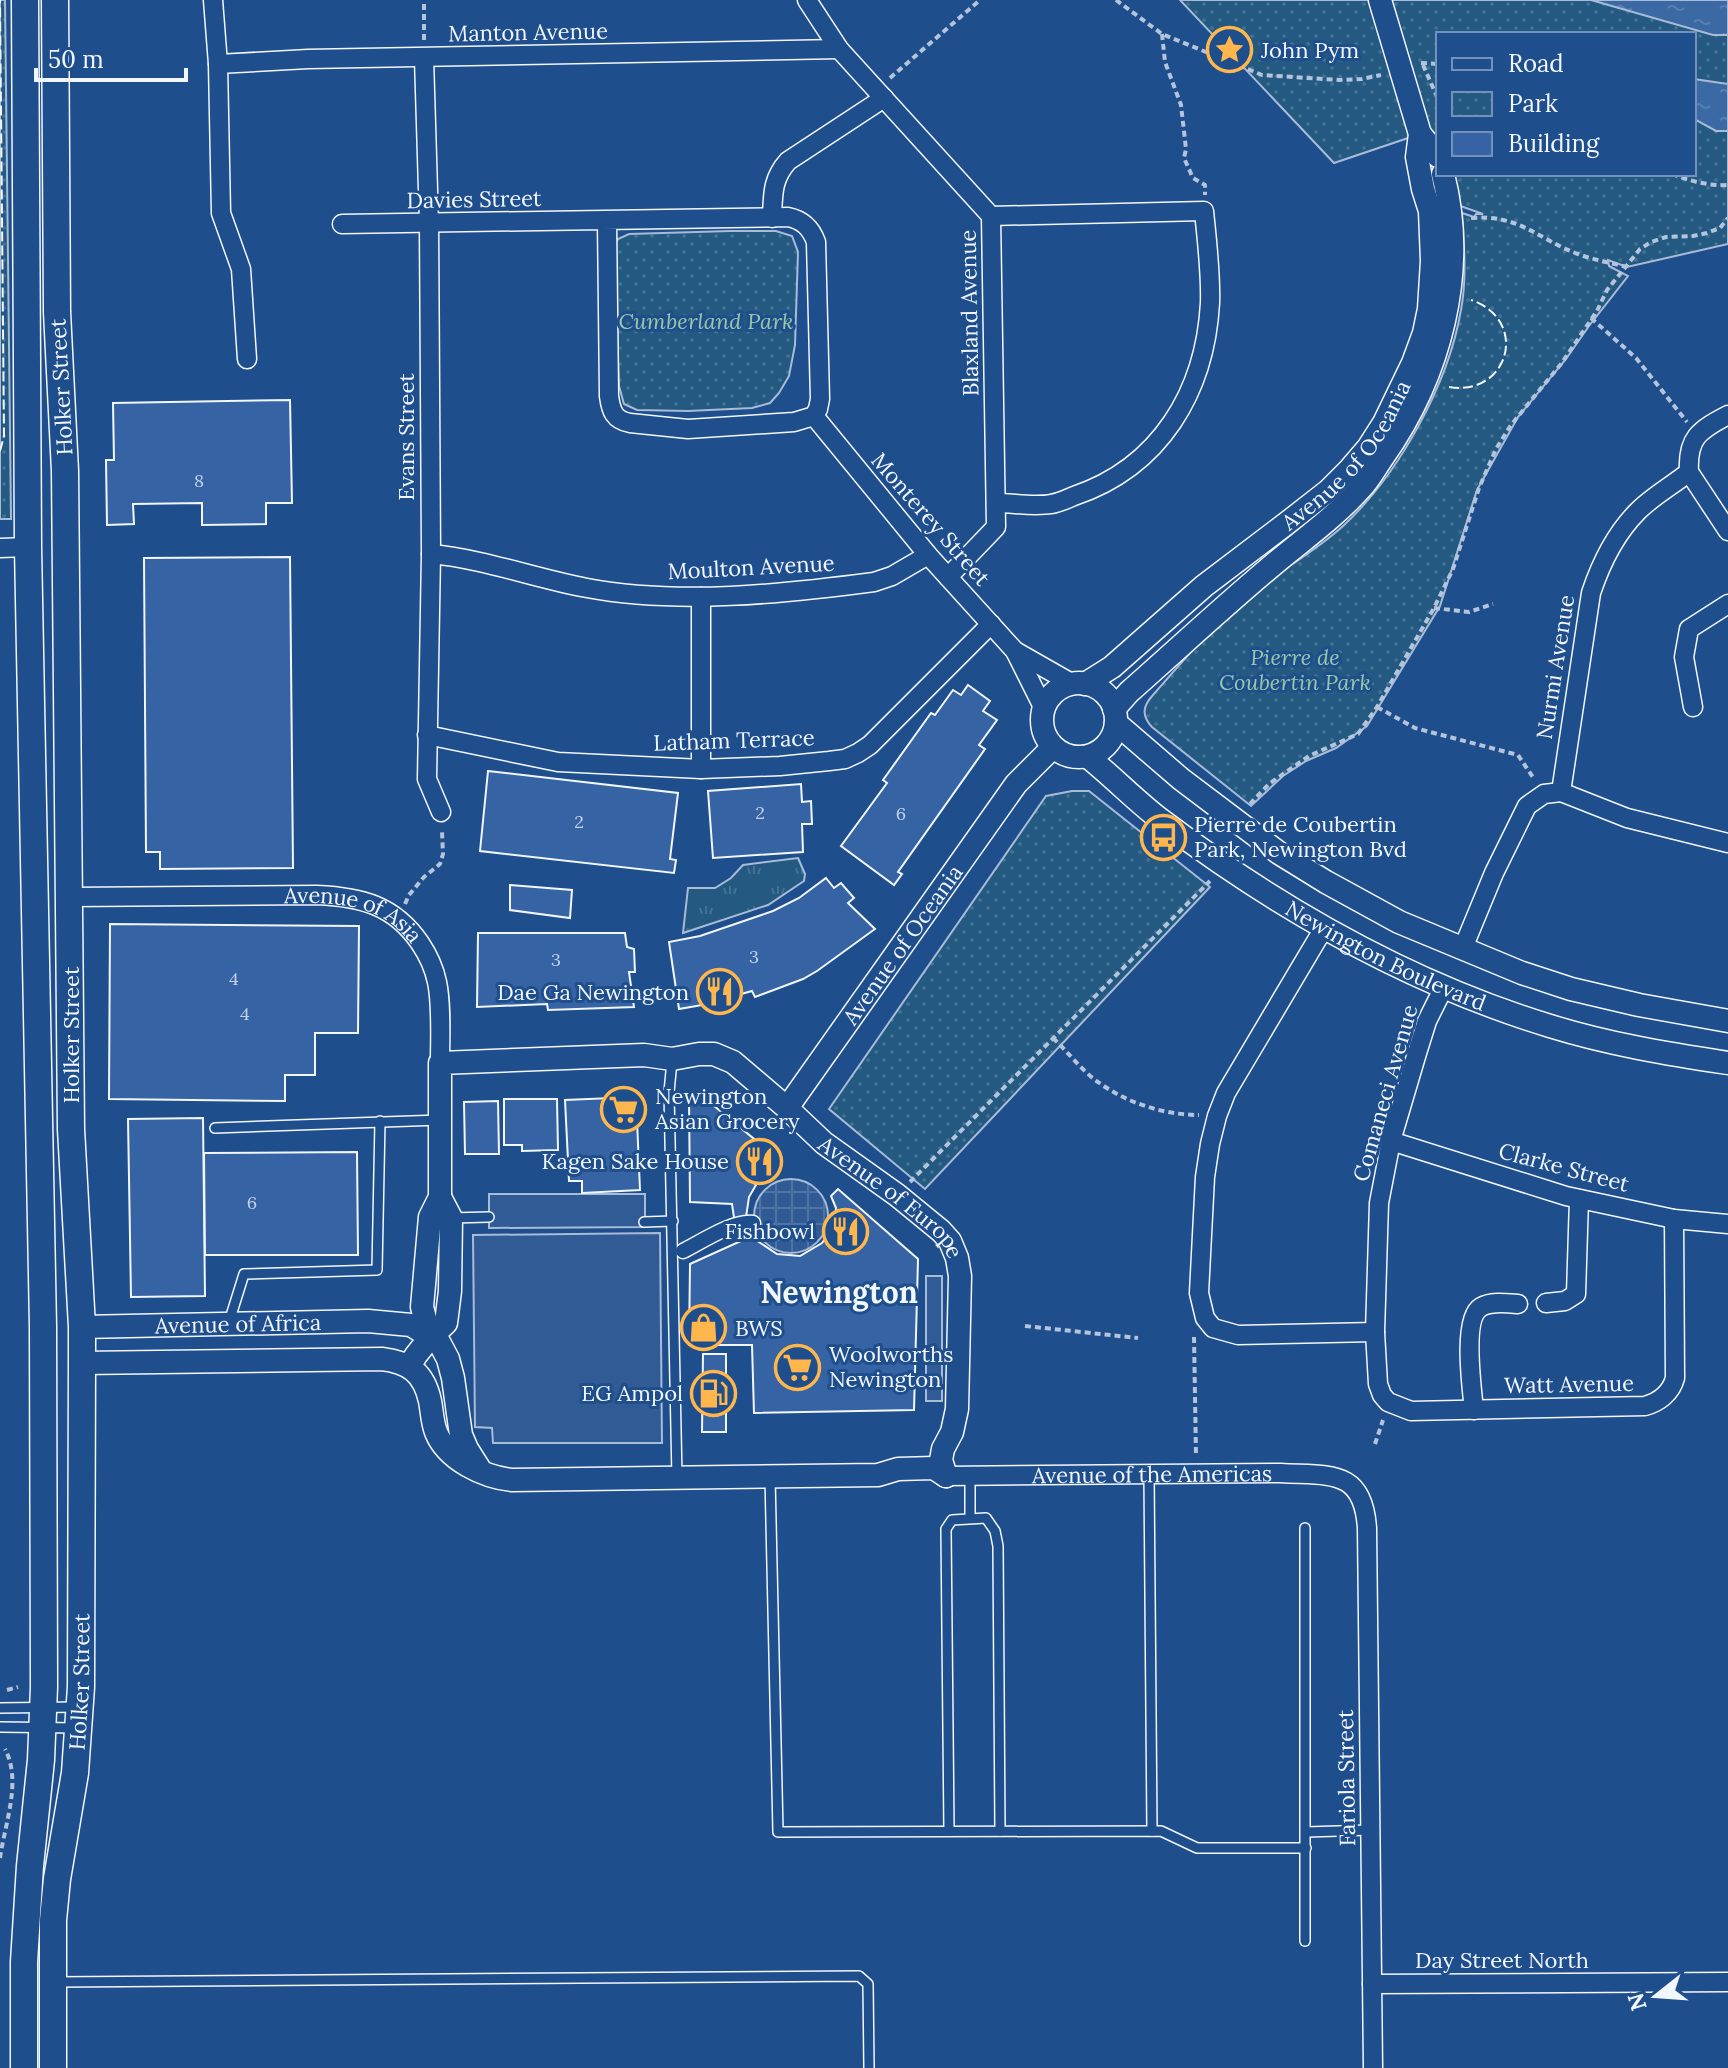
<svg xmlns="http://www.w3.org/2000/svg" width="1728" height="2068" font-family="Lora,serif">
	<defs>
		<pattern id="grass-tufts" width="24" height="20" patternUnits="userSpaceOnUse" patternTransform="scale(2)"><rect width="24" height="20" fill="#245a82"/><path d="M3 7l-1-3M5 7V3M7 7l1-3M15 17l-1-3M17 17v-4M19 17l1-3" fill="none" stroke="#447295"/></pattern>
		<pattern id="park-dots" width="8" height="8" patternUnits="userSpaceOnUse" patternTransform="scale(2)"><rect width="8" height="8" fill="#245a82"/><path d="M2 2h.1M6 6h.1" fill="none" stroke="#447295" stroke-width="1.8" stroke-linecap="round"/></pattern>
		<pattern id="plaza-grid" width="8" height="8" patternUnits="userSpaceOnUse" patternTransform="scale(2)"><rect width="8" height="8" fill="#305b95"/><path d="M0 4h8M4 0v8" fill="none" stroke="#4e73a5"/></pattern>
		<pattern id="water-ripples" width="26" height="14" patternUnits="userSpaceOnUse" patternTransform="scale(2)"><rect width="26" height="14" fill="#3b69a3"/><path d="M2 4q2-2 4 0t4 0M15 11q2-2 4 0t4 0" fill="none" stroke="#587fb1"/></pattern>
	</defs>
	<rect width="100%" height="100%" fill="#1f4e8c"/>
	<polygon fill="url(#grass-tufts)" stroke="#a8bbd7" stroke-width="2" points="798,858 805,874 804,881 768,905 683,933 688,888 715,888 731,878 743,865"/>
	<g fill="url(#park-dots)" stroke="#a8bbd7" stroke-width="2">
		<polygon points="0,0 5,0 11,519 0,519"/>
		<path d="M1180,0H1728V244L1627,267L1608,260L1609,266L1628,276L1589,326L1566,359L1518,417L1477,490L1440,606L1367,726L1336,748L1306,761L1283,776L1251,806L1152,727C1141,715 1143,706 1153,695C1177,668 1201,639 1227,614C1261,580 1307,559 1343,526C1399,474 1448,385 1461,310C1467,278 1464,246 1462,213L1474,217L1476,214H1483L1449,202L1443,174H1694V34H1438V156L1420,134L1334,163Z"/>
		<polygon points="730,231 776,231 792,236 798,252 795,345 789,376 779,393 770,403 752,408 688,411 637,410 624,404 619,386 614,246 618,239 629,234"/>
		<polygon points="1072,791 1089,791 1210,887 925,1189 829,1109 1046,796"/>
	</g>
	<g fill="#305b95" stroke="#a8bbd7" stroke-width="2">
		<polygon points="489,1194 645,1194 645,1227 489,1228"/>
		<polygon points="660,1233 662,1443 493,1443 492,1428 475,1427 473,1235"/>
		<rect x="926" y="1276" width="16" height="125"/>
	</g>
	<circle fill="url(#plaza-grid)" stroke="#a8bbd7" stroke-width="2" cx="791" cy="1216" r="37"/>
	<g fill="url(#water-ripples)" stroke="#a8bbd7" stroke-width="2">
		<polygon points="1591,0 1728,0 1728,35 1713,35"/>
		<polygon points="1694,79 1728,84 1728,131 1716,131 1694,119"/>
	</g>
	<g fill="#3563a3" stroke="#f2f6ff" stroke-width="2">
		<polygon points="290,400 292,503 266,503 266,524 202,525 202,503 133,504 134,524 107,525 106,460 114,460 113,403"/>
		<polygon points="290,557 293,868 160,869 160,852 146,852 144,558"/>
		<polygon points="968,685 990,701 983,711 997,720 979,745 985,749 898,872 902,874 894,885 841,846 887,783 883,780 931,713 935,715 953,690 961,695"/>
		<polygon points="488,771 678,793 670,859 676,860 674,873 480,851"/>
		<polygon points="801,784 802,802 811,801 812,824 802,824 803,852 713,858 708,791"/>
		<polygon points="826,878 834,888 841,883 854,898 848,903 875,929 817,971 803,979 755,997 752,991 702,1005 679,1009 669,942 700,936 773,911 799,898"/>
		<polygon points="510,885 572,890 570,918 510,910"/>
		<polygon points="110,924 359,926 358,1033 315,1033 315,1075 285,1075 285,1101 109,1099"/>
		<polygon points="478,933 625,933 627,947 634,949 635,972 629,972 634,1007 548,1010 547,1004 477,1007"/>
		<polygon points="702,1096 776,1157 753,1182 756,1185 749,1197 746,1217 756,1240 777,1254 800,1256 822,1243 834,1226 836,1208 831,1196 838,1189 918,1259 914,1410 754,1413 752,1345 689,1345 690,1264 741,1241 736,1231 732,1204 690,1202 689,1097"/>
		<polygon points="636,1097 640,1190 582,1193 582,1181 569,1181 565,1100"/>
		<polygon points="504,1099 557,1099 558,1150 522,1151 522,1145 504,1145"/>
		<polygon points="498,1101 499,1154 465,1154 464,1102"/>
		<polygon points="203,1118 205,1296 131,1297 128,1119"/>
		<polygon points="357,1152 358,1255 205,1255 204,1153"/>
		<polygon points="703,1354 726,1354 726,1432 702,1432"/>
	</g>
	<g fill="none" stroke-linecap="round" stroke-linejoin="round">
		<defs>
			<g id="service">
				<polyline points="672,1061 669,1092 677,1478"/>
				<polyline points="215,1128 440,1120"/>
				<polyline points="451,1218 489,1217"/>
				<polyline points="644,1222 673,1221"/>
				<polyline points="229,1322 244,1274 377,1270 380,1121"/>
				<polyline points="1149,1474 1152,1831"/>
				<polyline points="970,1475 970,1518"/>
				<polyline points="770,1477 778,1832 1161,1831 1197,1848 1306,1848"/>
				<polyline points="1305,1528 1305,1941"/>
				<polyline points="0,1708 77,1707"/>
				<polyline points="0,1727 77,1728"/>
				<polyline points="949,1831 946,1529 952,1520 986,1518 995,1531 998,1546 1000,1831"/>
				<polyline points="1306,1832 1370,1830"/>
				<polyline points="55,1982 859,1976 868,1984 869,2068"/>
			</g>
			<path id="pedestrian" d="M683,1251C701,1242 734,1220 753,1223"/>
			<g id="minor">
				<polyline points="213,0 218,64 221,213 241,269 247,359"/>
				<polyline points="807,0 839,49 991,216 996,527 948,577"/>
				<polyline points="424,58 429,223 431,554 427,779 441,812"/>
				<polyline points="218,64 308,59 839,49"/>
				<path d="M991,216L1204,211C1207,242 1211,272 1210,303C1205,392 1160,467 1074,496C1067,499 1059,503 1051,504C1034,507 1013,503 996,503"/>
				<path d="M772,218C773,194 772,179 788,161L884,98"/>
				<path d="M342,224L788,217C803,220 811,228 816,242L820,399L818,409L814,416L794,422L688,429L630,423C614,420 611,411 609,396L607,221"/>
				<polyline points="814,416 928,555 1015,651 1044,709"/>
				<polyline points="1689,472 1728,531"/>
				<polyline points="0,548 28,547"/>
				<path d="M431,554C484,559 534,578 587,588C678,605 783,594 874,582L892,576L928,555"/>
				<polyline points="1015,651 1073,684"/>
				<polyline points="1693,707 1684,657 1689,629 1728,604"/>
				<polyline points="427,735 558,762 701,769 780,766 829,761 845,759 858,753 870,745 991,624"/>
				<polyline points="701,769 701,597"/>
				<polyline points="1561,792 1627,818 1728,843"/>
				<path id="s1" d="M70,897L317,895C361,897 394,905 420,943C428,955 434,967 437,982C442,1005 440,1039 440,1063"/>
				<polyline points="1324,928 1226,1093 1217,1116 1210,1144 1205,1177 1199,1293 1205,1318 1213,1328 1238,1335 1375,1332"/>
				<path d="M1463,948L1494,873L1527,806L1544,794L1561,792L1591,593C1601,563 1615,534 1638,511C1653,496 1673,485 1689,472C1687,438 1699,430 1728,415"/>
				<path d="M1444,987L1427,1021L1417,1053L1391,1141L1379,1203L1375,1332L1378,1384L1382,1395L1388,1402L1411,1411L1645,1406C1659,1402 1671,1393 1675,1378L1674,1219"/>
				<polyline points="1391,1141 1566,1196 1674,1219 1728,1224"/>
				<polyline points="1546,1303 1565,1301 1576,1294 1579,1199"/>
				<path d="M1474,1410C1472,1390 1462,1318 1481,1307C1491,1301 1506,1303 1518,1304"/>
				<path id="s2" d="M946,1476L1281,1473C1329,1476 1363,1468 1367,1528L1373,2068"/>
				<polyline points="1372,1984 1728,1982"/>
			</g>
			<g id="tertiary">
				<polyline points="1420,134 1438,156"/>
				<circle cx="1079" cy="720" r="37"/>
				<path id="s3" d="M1085,684L1112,667L1204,586L1287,523L1328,491L1350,469L1368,448L1384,423L1413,363L1424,333L1429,309L1432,261L1430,211L1423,189L1417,157L1420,134L1380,0"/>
				<path d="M1114,709L1129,692C1179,648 1228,602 1280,559C1308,536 1337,515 1362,487C1370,478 1376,467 1383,457C1440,376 1468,272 1443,174"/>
				<polyline points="1116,723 1181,779 1279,853 1326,882 1399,922 1522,973 1571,989 1639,1005 1728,1021"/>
				<path id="s4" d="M1088,757C1113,777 1136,801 1161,820C1278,908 1409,983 1550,1026C1608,1044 1668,1054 1728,1063"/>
				<path id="s5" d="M787,1108L1016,784L1053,747"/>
				<path id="s6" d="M82,1327L368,1321L411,1325L439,1342L448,1359L453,1378L461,1435L467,1449L479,1468"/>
				<path id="s7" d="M430,1337L422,1307L430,1217L440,1197V1063L644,1055L672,1059L699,1054H714L733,1062L787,1108L824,1143L897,1195L941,1231L950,1241L957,1258L960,1276L957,1409L952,1432L943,1449L941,1460L946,1476"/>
				<path d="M82,1363L382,1359C409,1362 424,1373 430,1401C432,1411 432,1422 436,1432C447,1460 484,1477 512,1480L878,1475L898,1469L934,1468L946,1476"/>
				<path d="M409,1366C419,1349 431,1336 446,1323L450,1291L451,1218L440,1197"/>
			</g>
			<g id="secondary">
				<polyline points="24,2068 24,1962 30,1866 41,1760 44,1687 43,1327 28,547 25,0"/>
				<path id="s8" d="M53,2068V1920L57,1879L75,1773L81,1687L82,1363V1327L71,1129L65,471L57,312L55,0"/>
			</g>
		</defs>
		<use href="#service" stroke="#f2f6ff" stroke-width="12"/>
		<use href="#pedestrian" stroke="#f2f6ff" stroke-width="17"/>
		<use href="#minor" stroke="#f2f6ff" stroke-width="21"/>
		<use href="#tertiary" stroke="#f2f6ff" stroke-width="25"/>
		<use href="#secondary" stroke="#f2f6ff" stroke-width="29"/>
		<g stroke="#b3c4dc" stroke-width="4" stroke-dasharray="6 4" stroke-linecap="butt">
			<polyline points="1116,0 1162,34 1262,75 1339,80 1362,79 1381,75"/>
			<polyline points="1162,34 1165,62 1181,105 1186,149 1184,158 1193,178 1205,185 1205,195"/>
			<polyline points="424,40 424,0"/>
			<polyline points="1421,63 1438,64"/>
			<polyline points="1423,65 1438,99"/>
			<polyline points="890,78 980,0"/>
			<path d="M1672,174C1690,181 1708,186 1728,185"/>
			<path d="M1471,218C1520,214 1537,239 1578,254C1594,260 1611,263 1627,267"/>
			<polyline points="1591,318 1636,358 1687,422"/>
			<polyline points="1434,608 1469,612 1493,604"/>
			<polyline points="1377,707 1415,728 1518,755 1534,779"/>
			<polyline points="1250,804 1269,784 1309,756 1358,734 1377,707 1434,608 1453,569 1479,488 1496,449 1511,425 1561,364 1597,311 1607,290 1640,249 1651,242 1666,237 1693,236 1707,233 1720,228 1728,218"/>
			<polyline points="405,904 409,895 424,877 440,864 443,854 442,831"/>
			<path d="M1053,1038C1068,1052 1082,1071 1098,1082C1127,1103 1164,1115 1199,1115"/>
			<polyline points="910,1182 1210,881"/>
			<polyline points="1025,1326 1138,1338"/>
			<polyline points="1194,1337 1196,1455"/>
			<polyline points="1375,1444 1383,1420"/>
			<polyline points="7,1690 18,1687"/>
			<path d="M0,1858C5,1823 22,1781 5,1749"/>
		</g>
		<use href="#service" stroke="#1f4e8c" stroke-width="9"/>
		<use href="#pedestrian" stroke="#1f4e8c" stroke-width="14"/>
		<use href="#minor" stroke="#1f4e8c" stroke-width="18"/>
		<use href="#tertiary" stroke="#1f4e8c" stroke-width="22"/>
		<use href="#secondary" stroke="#1f4e8c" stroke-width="26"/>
		<g stroke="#f2f6ff" stroke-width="2" stroke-dasharray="10 4" stroke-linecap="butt">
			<path d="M1449,387C1509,397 1530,320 1471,300"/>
			<polyline points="0,451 4,436 0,0"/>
		</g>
	</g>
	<defs>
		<symbol id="sight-ring" viewBox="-11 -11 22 22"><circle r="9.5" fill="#1f4e8c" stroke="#ffb74d" stroke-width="1.5"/><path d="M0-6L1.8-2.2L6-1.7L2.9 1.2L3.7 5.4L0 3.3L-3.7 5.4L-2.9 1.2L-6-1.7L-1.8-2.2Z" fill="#ffb74d"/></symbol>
		<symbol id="bus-ring" viewBox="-11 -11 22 22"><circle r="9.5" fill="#1f4e8c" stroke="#ffb74d" stroke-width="1.5"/><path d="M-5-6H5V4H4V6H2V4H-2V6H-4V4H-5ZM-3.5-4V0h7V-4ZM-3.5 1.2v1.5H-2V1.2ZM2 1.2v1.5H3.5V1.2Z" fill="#ffb74d"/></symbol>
		<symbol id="restaurant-ring" viewBox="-11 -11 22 22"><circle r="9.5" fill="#1f4e8c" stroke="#ffb74d" stroke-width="1.5"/><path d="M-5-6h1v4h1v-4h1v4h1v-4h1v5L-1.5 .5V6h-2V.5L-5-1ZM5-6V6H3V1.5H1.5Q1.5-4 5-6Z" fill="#ffb74d"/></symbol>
		<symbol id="supermarket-ring" viewBox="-11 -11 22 22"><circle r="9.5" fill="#1f4e8c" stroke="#ffb74d" stroke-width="1.5"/><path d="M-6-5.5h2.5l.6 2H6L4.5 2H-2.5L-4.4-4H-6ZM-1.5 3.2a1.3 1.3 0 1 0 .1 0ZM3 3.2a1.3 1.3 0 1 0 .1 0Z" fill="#ffb74d"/></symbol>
		<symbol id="shop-ring" viewBox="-11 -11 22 22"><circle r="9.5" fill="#1f4e8c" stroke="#ffb74d" stroke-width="1.5"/><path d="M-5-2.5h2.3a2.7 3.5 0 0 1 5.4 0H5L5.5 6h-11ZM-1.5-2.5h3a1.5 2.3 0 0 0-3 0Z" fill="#ffb74d"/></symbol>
		<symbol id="fuel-ring" viewBox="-11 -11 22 22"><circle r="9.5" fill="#1f4e8c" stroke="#ffb74d" stroke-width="1.5"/><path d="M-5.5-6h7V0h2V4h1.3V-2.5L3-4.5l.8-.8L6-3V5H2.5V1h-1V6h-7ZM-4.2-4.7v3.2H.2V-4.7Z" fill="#ffb74d"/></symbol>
	</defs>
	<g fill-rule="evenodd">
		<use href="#sight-ring" x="1204" y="24" width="51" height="51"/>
		<use href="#bus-ring" x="1138" y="812" width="51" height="51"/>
		<use href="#restaurant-ring" x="694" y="966" width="51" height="51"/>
		<use href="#supermarket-ring" x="598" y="1084" width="51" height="51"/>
		<use href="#restaurant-ring" x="734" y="1136" width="51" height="51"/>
		<use href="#restaurant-ring" x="820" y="1206" width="51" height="51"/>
		<use href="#shop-ring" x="678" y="1302" width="51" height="51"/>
		<use href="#supermarket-ring" x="772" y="1342" width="51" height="51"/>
		<use href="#fuel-ring" x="688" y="1368" width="51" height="51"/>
	</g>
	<g text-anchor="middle" stroke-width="6" stroke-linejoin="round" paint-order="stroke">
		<g font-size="18" fill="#c3d1e8">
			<text x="199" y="487">8</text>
			<text x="760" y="819">2</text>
			<text x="901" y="820">6</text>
			<text x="579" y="828">2</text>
			<text x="754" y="963">3</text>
			<text x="556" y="966">3</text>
			<text x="234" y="985">4</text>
			<text x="245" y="1020">4</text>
			<text x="252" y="1209">6</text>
		</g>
		<g font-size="22" fill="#f2f6ff" stroke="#1f4e8c">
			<text transform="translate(528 32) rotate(-1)" y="8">Manton Avenue</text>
			<text transform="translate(474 199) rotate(-1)" y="8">Davies Street</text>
			<text transform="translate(969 313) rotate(-91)" y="8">Blaxland Avenue</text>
			<text transform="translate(61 387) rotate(-93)" y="8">Holker Street</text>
			<text transform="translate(406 437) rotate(-90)" y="8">Evans Street</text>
			<text dy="8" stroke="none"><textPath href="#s3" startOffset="350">Avenue of Oceania</textPath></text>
			<text transform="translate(931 519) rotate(49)" y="8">Monterey Street</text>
			<text transform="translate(751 567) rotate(-3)" y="8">Moulton Avenue</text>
			<text transform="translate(1555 667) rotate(-81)" y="8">Nurmi Avenue</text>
			<text transform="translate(734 740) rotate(-2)" y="8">Latham Terrace</text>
			<text dy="8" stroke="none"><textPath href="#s1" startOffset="288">Avenue of Asia</textPath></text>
			<text dy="8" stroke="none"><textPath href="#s5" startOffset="200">Avenue of Oceania</textPath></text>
			<text dy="8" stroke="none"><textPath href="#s4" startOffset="360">Newington Boulevard</textPath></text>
			<text transform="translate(71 1035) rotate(-90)" y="8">Holker Street</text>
			<text transform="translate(1385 1093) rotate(-74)" y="8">Comaneci Avenue</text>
			<text transform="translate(1564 1167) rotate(15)" y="8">Clarke Street</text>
			<text dy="8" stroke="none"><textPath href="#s7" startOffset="782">Avenue of Europe</textPath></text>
			<text dy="8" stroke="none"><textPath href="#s6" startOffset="156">Avenue of Africa</textPath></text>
			<text transform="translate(1569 1384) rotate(-1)" y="8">Watt Avenue</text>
			<text dy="8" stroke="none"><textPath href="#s2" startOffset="206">Avenue of the Americas</textPath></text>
			<text dy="8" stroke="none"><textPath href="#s8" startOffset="388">Holker Street</textPath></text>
			<text transform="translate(1346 1778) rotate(-91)" y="8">Fariola Street</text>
			<text x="1502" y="1968">Day Street North</text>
		</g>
		<g font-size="22" fill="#f2f6ff" stroke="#1f4e8c" text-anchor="start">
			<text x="1261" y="58">John Pym</text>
			<text x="1194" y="832">Pierre de Coubertin<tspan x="1194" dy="25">Park, Newington Bvd</tspan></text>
			<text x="689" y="1000" text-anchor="end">Dae Ga Newington</text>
			<text x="655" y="1104">Newington<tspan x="655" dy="25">Asian Grocery</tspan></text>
			<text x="729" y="1169" text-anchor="end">Kagen Sake House</text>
			<text x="815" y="1239" text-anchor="end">Fishbowl</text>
			<text x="735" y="1336">BWS</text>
			<text x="829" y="1362">Woolworths<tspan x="829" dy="25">Newington</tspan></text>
			<text x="683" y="1401" text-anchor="end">EG Ampol</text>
		</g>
		<g font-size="22" font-style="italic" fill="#97c8a6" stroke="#1f4e8c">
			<text x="706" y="329">Cumberland Park</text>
			<text x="1295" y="665">Pierre de<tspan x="1295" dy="25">Coubertin Park</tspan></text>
		</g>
		<g font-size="30" font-weight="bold" fill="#f2f6ff" stroke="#1f4e8c">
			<text x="839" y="1303">Newington</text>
		</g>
	</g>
	<rect x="1436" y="32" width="260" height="144" fill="#1f4e8c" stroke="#7391ba" stroke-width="2"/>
	<rect x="1452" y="58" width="40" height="12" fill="#1f4e8c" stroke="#7391ba" stroke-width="2"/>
	<text x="1508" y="72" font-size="24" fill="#f2f6ff">Road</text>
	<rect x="1452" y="92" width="40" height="24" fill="url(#park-dots)" stroke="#7391ba" stroke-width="2"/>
	<text x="1508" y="112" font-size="24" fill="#f2f6ff">Park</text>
	<rect x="1452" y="132" width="40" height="24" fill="#3563a3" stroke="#7391ba" stroke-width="2"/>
	<text x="1508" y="152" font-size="24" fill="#f2f6ff">Building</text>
	<g transform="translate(1656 1996) rotate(253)" stroke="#1f4e8c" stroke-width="6" paint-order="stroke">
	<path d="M0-6L14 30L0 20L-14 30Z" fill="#f2f6ff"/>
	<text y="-12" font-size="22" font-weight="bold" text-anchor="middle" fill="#f2f6ff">N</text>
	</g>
	<path d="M36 68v12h150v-12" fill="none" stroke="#f2f6ff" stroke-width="4"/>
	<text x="48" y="68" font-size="24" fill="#f2f6ff" stroke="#1f4e8c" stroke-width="6" paint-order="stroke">50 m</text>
</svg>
